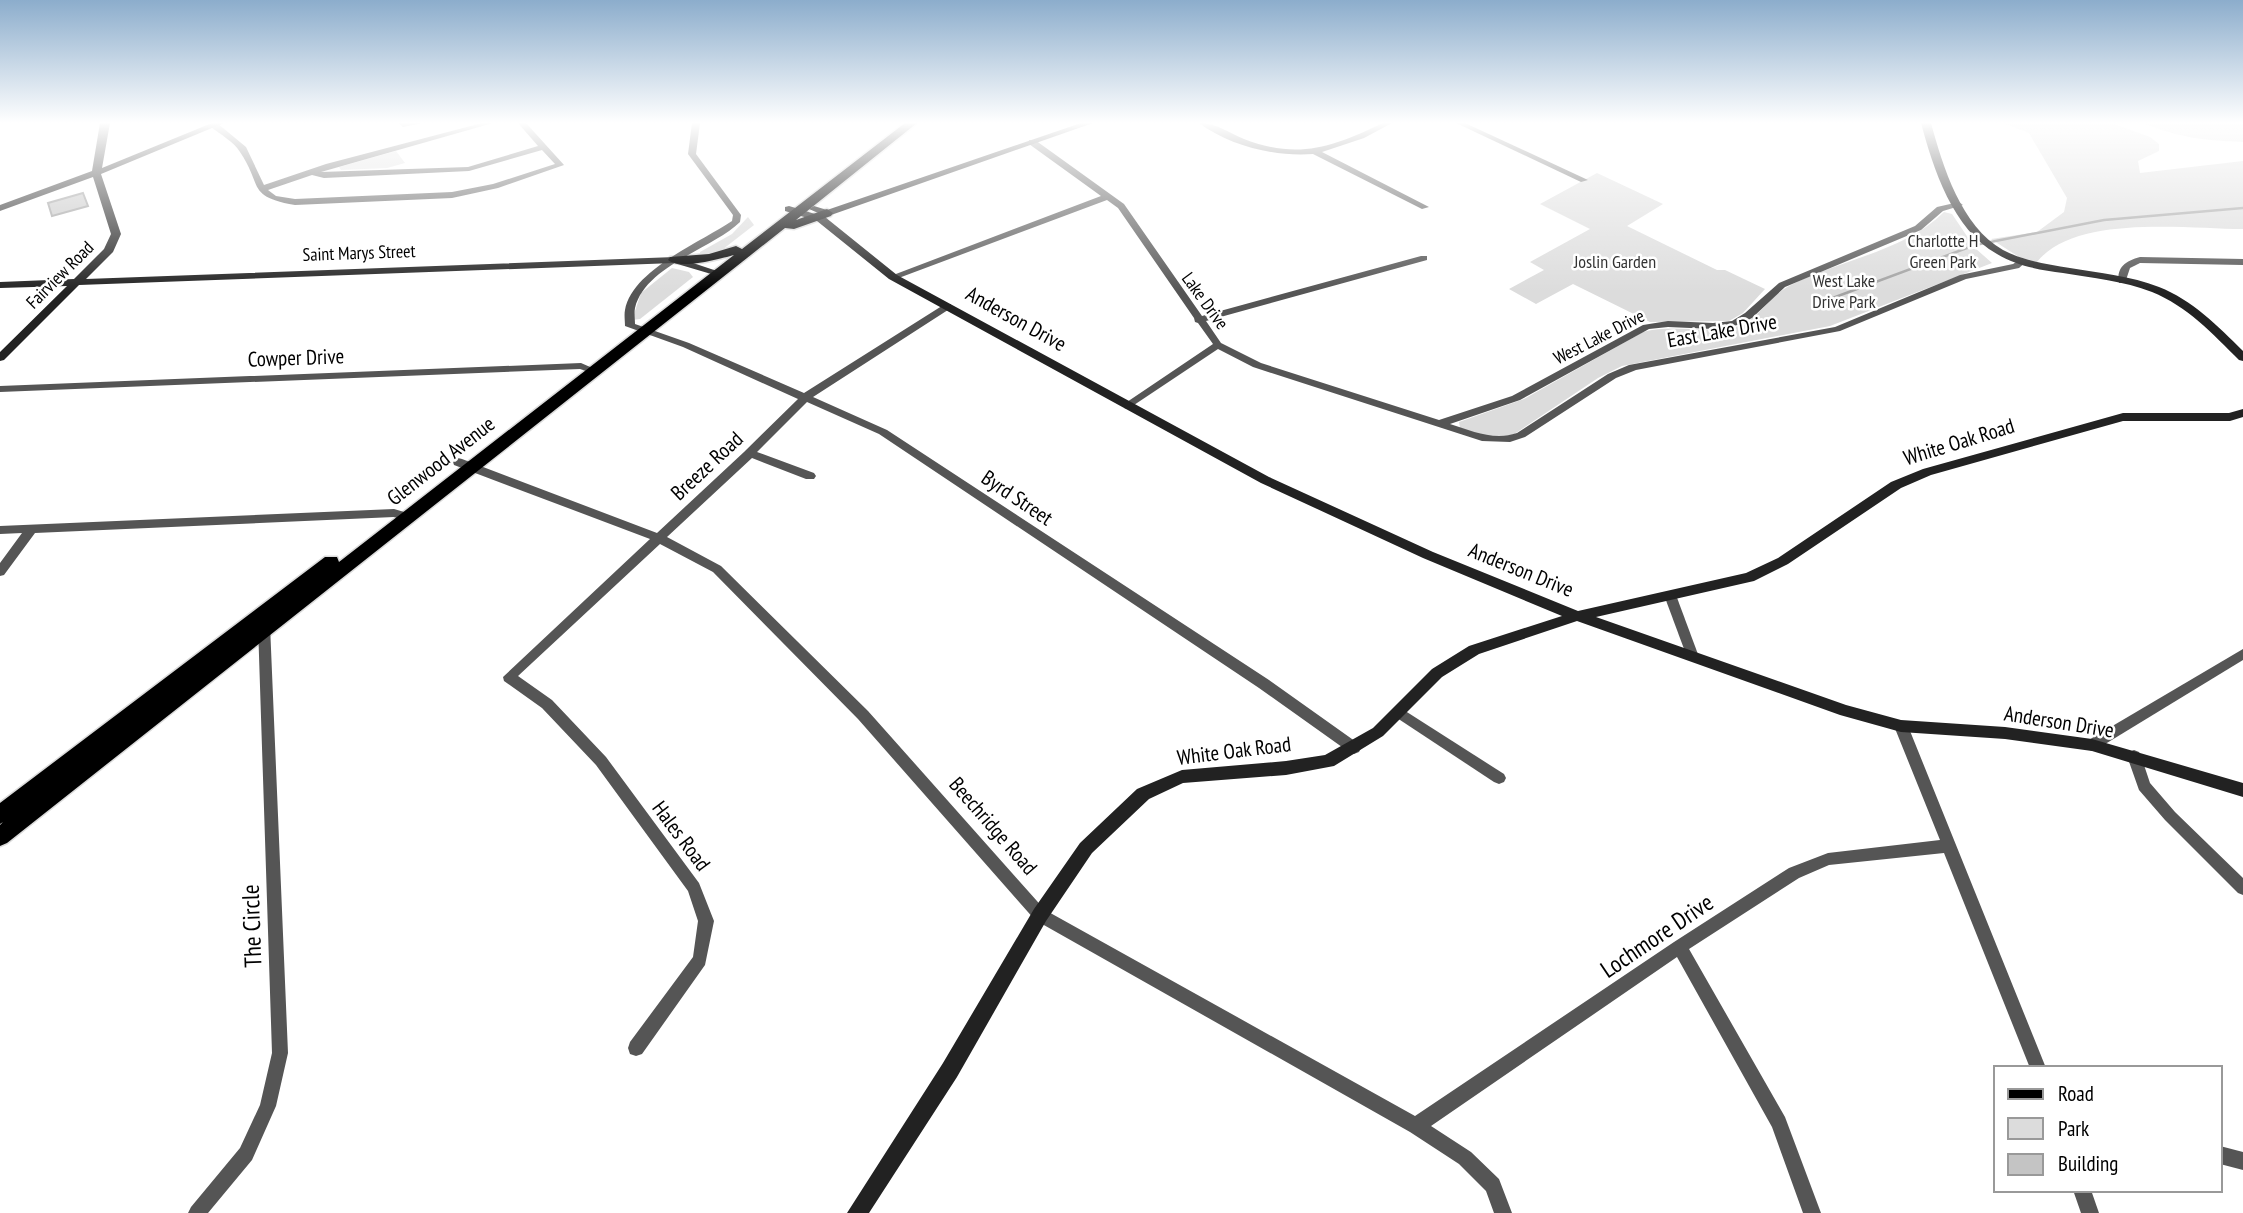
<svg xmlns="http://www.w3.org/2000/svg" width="2243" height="1213" font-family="'PT Sans Narrow',sans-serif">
	<rect width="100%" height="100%" fill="#fff"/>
	<g fill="#dcdcdc">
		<path d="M2003,123H2111L2150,137L2159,144V151L2138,161L2140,173L2243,161V229C2186,229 2075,214 2037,262L2019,257L1991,239L2037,232L2064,212L2067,198L2029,133Z"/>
		<path d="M2142,123H2243V142C2199,140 2183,138 2142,123Z"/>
		<polygon points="396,151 405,163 387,168 341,170 339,167"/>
		<polygon points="1597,173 1663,204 1627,226 1717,270 1725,270 1765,289 1743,313 1729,321 1650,322 1573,284 1536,304 1509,289 1544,270 1530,262 1590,229 1540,204"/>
		<path d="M1944,212L1952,214L1975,248L1992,263L1830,326L1622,366L1598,378L1513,435L1486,437L1460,428L1459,422L1524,399L1643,332C1675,323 1707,335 1739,326C1756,321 1770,296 1789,286C1838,260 1904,252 1944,212Z"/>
		<polygon points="748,217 754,225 718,253 700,257 700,252 732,234"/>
		<polygon points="672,268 689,272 693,277 640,319 632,320 641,293"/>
	</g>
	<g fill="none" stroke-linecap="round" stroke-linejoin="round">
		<polyline stroke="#a3a3a3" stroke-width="2.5" points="1830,299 1975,245 2104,220 2243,208"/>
	</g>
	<polygon fill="#c4c4c4" stroke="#999" stroke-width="2" points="83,193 88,206 52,216 48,203"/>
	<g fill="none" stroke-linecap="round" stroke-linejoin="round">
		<defs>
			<path id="primary" d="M905,123H917L796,220L827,209L833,213L831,216L794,229L785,228L7,843L0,846V825L3,822L0,824V803L325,557H337L339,562L734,255C719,259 681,270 668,260L670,257L709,254L736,246L742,249Z"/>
		</defs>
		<use href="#primary" stroke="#dbdbdb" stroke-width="3"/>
		<g fill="#555" fill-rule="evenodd">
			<path d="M211,123H217L246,147L264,185L326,164L482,123H493L321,172L468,167L538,146L518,123H526L564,165L498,188L452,198L295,205C246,196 263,186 240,152C234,142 220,134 211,127ZM542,150L555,164L493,184L452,192L295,199L276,196L268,190L312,175L324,178L469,171Z"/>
			<polygon points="398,123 423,123 403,127"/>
			<path d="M692,123H700L696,154L741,215L740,222C712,249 645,266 635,308C634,313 635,319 635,324L689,343L804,393L945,304H951V308L813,397L887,430L1269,680L1359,744L1361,748L1359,752L1354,754L1349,752L1259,688L879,434L807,402L757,452L814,473L816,476L814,479H806L752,458L667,537L721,566L868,711L1045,910L1415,1116L1674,942L1789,868L1828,853L1940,840L1894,726L1896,722L1901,721L1906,722L1908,726L2046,1068H2030L1944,853L1829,865L1799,878L1689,949L1785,1117L1821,1213H1803L1772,1127L1677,957L1431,1126L1471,1152L1499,1179L1512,1213H1494L1486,1191L1459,1164L1410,1132L1035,920L858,719L713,572L660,544L518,676L552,700L606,757L699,883L714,921L705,965L642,1054L636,1056L630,1054L628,1048L630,1042L693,957L698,921L688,891L596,765L542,708L504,681L503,677L650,539L454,465L453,462L458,458L462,459L657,533L744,452L798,399L683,347L625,326C625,321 624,315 625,310C632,270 701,242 732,221L733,215L688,154Z"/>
			<path d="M1199,123C1214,122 1230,133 1244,139C1298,160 1333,147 1383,123H1392L1364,138L1322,152L1429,207L1422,209L1313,154C1275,157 1230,146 1199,123Z"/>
			<polygon points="1456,123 1465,123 1588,180 1581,182"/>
			<path d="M1029,140H1035L1124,204L1202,316L1421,256H1427V260L1206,321L1221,343L1261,363L1439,420L1512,396L1643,325L1668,321L1713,323L1732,321L1745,313L1779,283L1915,226L1937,207L1959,202L1963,205L1943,211L1921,230L1785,287L1752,318L1738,325L1713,329L1668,327L1649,329L1520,400L1450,424C1472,431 1494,441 1517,433L1608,374L1629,365L1835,327L1960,275L2013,264L2022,258L2027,261L2019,268L1966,279L1840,331L1636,370L1616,378L1525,437L1510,442L1482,441L1253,367L1218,349L1128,409L1124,408V404L1213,344L1198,323L1195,322L1194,318L1118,208L1107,200L896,279H890L888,277L1101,196L1029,144Z"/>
			<path d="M2140,257L2243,259V265L2140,263L2130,268L2125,283H2119C2116,267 2126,261 2140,257Z"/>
			<polygon points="581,363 597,370 592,373 580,369 0,392 0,386"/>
			<polygon points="394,509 411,514 413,517 407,521 394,517 35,533 4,575 0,576 0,563 22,533 0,534 0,526"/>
			<polygon points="1670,591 1676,595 1699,657 1697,660 1689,660 1687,657 1664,595"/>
			<polygon points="264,620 268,622 270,625 288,1053 276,1106 252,1160 208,1213 188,1213 191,1207 240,1148 260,1105 272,1053 258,625 260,622"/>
			<polygon points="2243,649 2243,660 2097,749 2092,751 2087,749 2085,745 2087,741"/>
			<polygon points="1399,707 1504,774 1506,778 1504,782 1499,784 1494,782 1394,716 1392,712 1394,708"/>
			<polygon points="2134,750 2139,752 2141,756 2150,783 2175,812 2243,878 2243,895 2238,893 2165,820 2139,790 2127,756 2129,752"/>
			<polygon points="2220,1146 2243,1152 2243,1170 2220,1164"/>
			<polygon points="2073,1190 2091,1190 2099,1213 2081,1213"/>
		</g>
		<g fill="#222" fill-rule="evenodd">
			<polygon points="100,123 110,123 102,168 212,123 224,123 101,174 121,234 113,252 86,279 675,257 723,273 718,276 674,263 79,285 4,360 0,361 0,352 67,286 0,288 0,282 74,279 104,249 111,234 93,177 0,211 0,205 92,171"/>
			<polygon points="1081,123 1093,123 831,215 823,215 809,209 814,206 827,210"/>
			<path d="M1921,123H1931C1943,167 1961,226 2003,250C2024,261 2047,264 2070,268C2099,273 2131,276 2159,287C2192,300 2218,326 2243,351V361L2239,360C2213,334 2187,306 2152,292C2124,281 2092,278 2063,273C2040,270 2017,266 1997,254C1953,230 1933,168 1921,123Z"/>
			<polygon points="789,206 825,217 897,275 1269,477 1433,552 1578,611 1746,573 1778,558 1891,482 1923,469 2123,413 2229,413 2243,409 2243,417 2230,421 2123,421 1931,475 1901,488 1788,564 1754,581 1596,617 1846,705 1901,720 2005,727 2092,739 2243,783 2243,797 2092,751 2005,739 1901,732 1840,715 1577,621 1479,654 1442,677 1383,736 1334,766 1286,775 1183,783 1149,799 1092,853 1046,921 957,1077 869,1213 847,1213 943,1063 1034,909 1080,843 1137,789 1182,770 1286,761 1325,755 1373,728 1432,669 1469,646 1562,616 1423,558 1261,483 889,279 817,221 785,211 785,207"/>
		</g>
		<use href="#primary" fill="#000" fill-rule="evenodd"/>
	</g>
	<linearGradient id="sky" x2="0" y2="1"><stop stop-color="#8cadcc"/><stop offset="0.42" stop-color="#fff"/><stop offset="1" stop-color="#fff" stop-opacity="0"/></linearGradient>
	<rect width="2243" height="292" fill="url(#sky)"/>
	<g text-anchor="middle" stroke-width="5" stroke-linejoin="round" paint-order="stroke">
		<g font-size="18" fill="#333" stroke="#fff">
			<text x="1943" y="247">Charlotte H<tspan x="1943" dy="21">Green Park</tspan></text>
			<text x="1615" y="268">Joslin Garden</text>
			<text x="1844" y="287">West Lake<tspan x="1844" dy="21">Drive Park</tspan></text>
		</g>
		<g font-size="18" fill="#000" stroke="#fff">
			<text transform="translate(359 253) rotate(-2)" y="6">Saint Marys Street</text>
			<text transform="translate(60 275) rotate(-45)" y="6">Fairview Road</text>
			<text transform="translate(1205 301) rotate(54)" y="6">Lake Drive</text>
			<text transform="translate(1599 337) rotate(-27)" y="6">West Lake Drive</text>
		</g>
		<g font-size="21" fill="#000" stroke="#fff">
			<text transform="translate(1016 319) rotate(29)" y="7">Anderson Drive</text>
			<text transform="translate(1722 331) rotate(-10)" y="7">East Lake Drive</text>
			<text transform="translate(296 358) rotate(-2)" y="7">Cowper Drive</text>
			<text transform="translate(1959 442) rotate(-17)" y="7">White Oak Road</text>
			<text transform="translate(441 461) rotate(-38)" y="7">Glenwood Avenue</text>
			<text transform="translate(707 466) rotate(-43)" y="7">Breeze Road</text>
			<text transform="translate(1017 498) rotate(34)" y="7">Byrd Street</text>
			<text transform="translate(1521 570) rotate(22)" y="7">Anderson Drive</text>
			<text transform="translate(2059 722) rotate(9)" y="7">Anderson Drive</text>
			<text transform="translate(1234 751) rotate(-7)" y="7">White Oak Road</text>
			<text transform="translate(993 826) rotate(49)" y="7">Beechridge Road</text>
			<text transform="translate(681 836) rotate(53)" y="7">Hales Road</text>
		</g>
		<g font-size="24" fill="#000" stroke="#fff">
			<text transform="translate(252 926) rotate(-92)" y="8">The Circle</text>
			<text transform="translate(1657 936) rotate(-34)" y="8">Lochmore Drive</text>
		</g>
	</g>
	<rect x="1994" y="1066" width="228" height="126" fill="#ffffff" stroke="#999999" stroke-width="2"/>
	<rect x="2008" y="1089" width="35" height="10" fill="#000000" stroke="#999999" stroke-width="2"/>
	<text x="2058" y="1101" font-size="21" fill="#000000">Road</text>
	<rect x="2008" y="1118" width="35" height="21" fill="#dcdcdc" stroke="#999999" stroke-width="2"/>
	<text x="2058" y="1136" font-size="21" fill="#000000">Park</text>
	<rect x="2008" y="1154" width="35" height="21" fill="#c4c4c4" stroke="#999999" stroke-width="2"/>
	<text x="2058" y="1171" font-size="21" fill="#000000">Building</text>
</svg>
